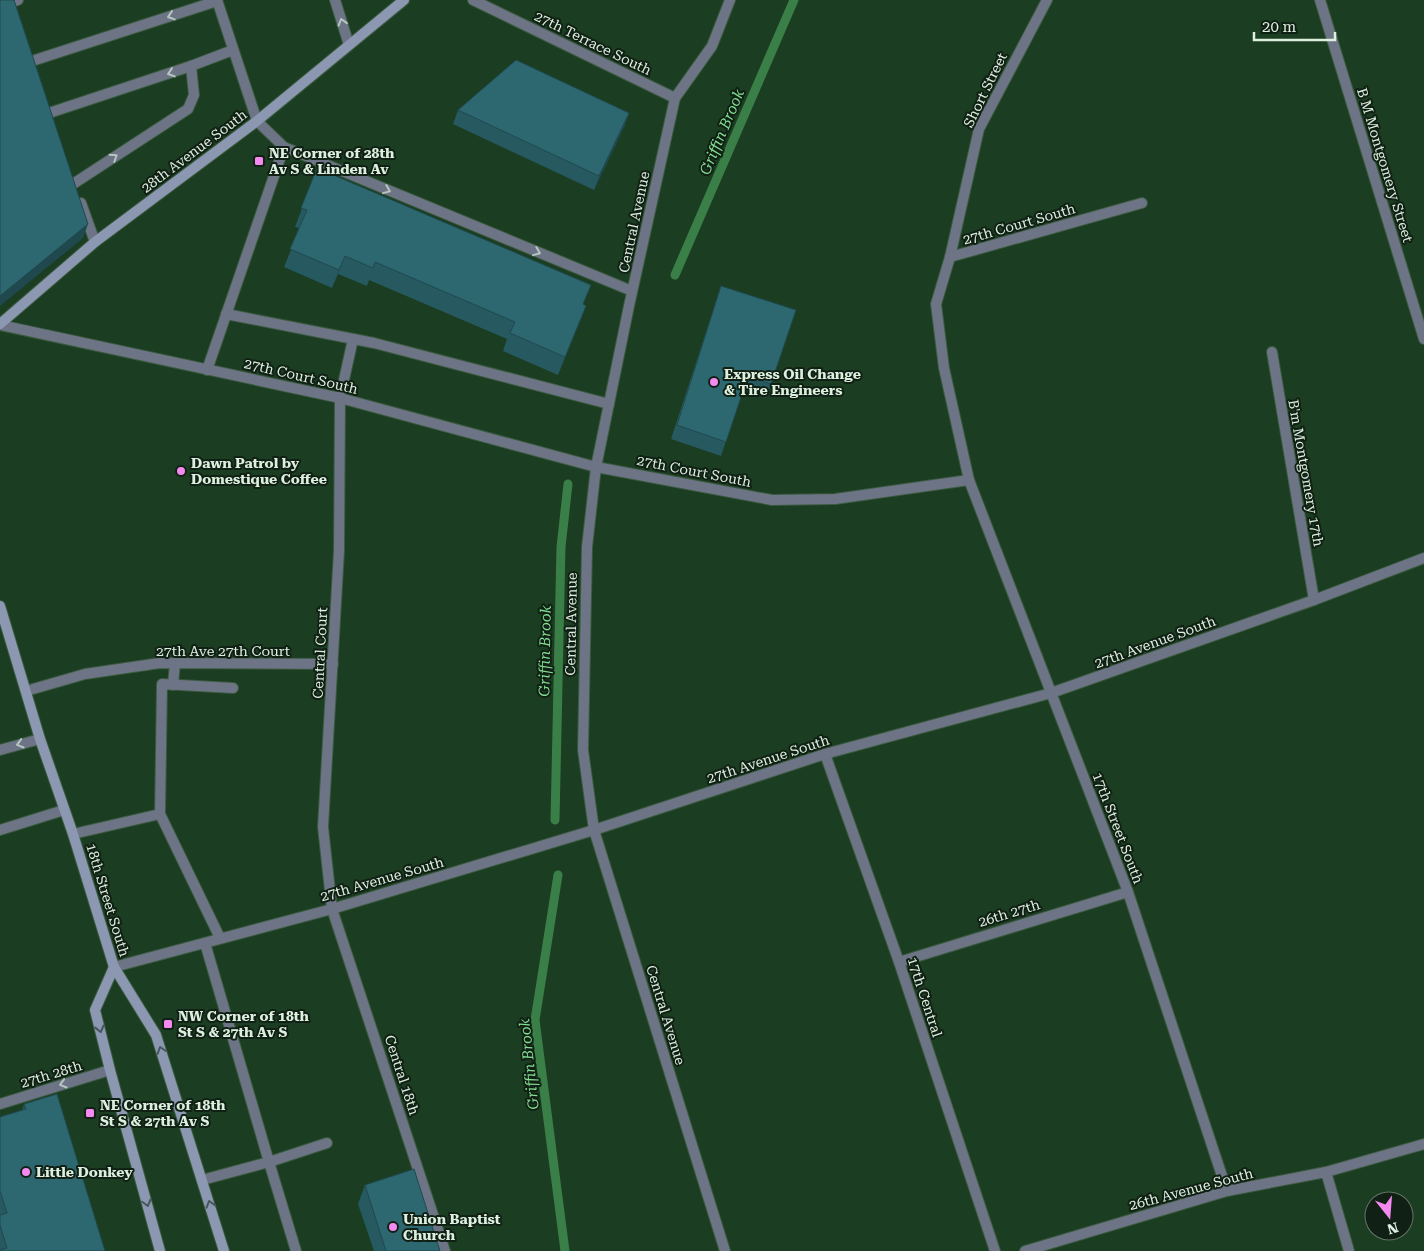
<svg xmlns="http://www.w3.org/2000/svg" width="1424" height="1251" font-family="'Roboto Serif',serif">
	<rect width="100%" height="100%" fill="#1b3d21"/>
	<g fill="none" stroke-linecap="round" stroke-linejoin="round">
		<g stroke="#3a7f48" stroke-width="9">
			<polyline points="675,275 794,0"/>
			<polyline points="555,820 561,547 568,484"/>
			<polyline points="558,875 535,1020 565,1251"/>
		</g>
		<defs>
			<g id="lane">
				<polyline points="335,0 349,45"/>
				<polyline points="12,2 18,0"/>
				<polyline points="32,61 217,1"/>
				<polyline points="49,113 191,66 233,50"/>
				<polyline points="257,121 284,147 632,291"/>
				<polyline points="73,184 188,109 194,95 191,66"/>
				<polyline points="81,203 95,242"/>
				<polyline points="226,314 374,343 609,404"/>
				<polyline points="207,370 284,147"/>
				<polyline points="340,398 353,339"/>
				<polyline points="173,685 175,663"/>
				<polyline points="26,691 85,674 160,663 333,664"/>
				<polyline points="0,750 40,739"/>
				<polyline points="160,814 220,938"/>
				<polyline points="0,830 64,810"/>
				<polyline points="73,834 160,814 162,684 233,688"/>
				<polyline points="0,1104 110,1070"/>
				<polyline points="202,1180 269,1162 205,943"/>
				<polyline points="296,1251 269,1162 327,1143"/>
			</g>
			<g id="street">
				<polyline points="217,0 257,121"/>
				<polyline points="473,0 675,98"/>
				<polyline points="1320,0 1424,339"/>
				<polyline points="950,257 979,129 1047,0"/>
				<polyline points="0,325 340,398 596,467 772,500 835,499 969,480 944,368 936,304 950,257 1142,203"/>
				<polyline points="1272,352 1314,600"/>
				<polyline points="340,398 339,551 323,827 332,909 445,1251"/>
				<polyline points="969,480 1128,892 1227,1191"/>
				<polyline points="825,754 899,962 995,1251"/>
				<polyline points="899,962 1128,892"/>
				<polyline points="114,967 332,909 594,830 825,754 1051,693 1314,600 1424,558"/>
				<polyline points="1326,1172 1349,1251"/>
				<polyline points="725,1251 594,830 583,750 587,547 596,467 629,306 675,98 712,46 730,0"/>
				<polyline points="1025,1251 1227,1191 1326,1172 1424,1144"/>
			</g>
			<g id="secondary">
				<polyline points="0,324 95,242 257,121 404,0"/>
				<polyline points="0,606 40,739 73,834 114,967 156,1035 224,1251"/>
				<polyline points="114,967 95,1010 110,1070 160,1251"/>
			</g>
		</defs>
		<use href="#lane" stroke="#3a5a3f" stroke-width="12"/>
		<use href="#street" stroke="#3a5a3f" stroke-width="12"/>
		<use href="#secondary" stroke="#3a5a3f" stroke-width="12"/>
		<use href="#lane" stroke="#6d7485" stroke-width="10"/>
		<use href="#street" stroke="#6d7485" stroke-width="10"/>
		<use href="#secondary" stroke="#8c97b2" stroke-width="10"/>
	</g>
	<g fill="#275961">
		<polygon points="458,110 629,113 624,127 594,190 453,124"/>
		<polygon points="317,168 586,306 558,375 503,351 507,339 369,280 367,286 338,274 332,288 284,267 300,228 295,227"/>
		<polygon points="721,286 771,384 766,398 743,390 721,456 671,439"/>
		<polygon points="24,1104 105,1251 0,1251 0,1117 22,1111"/>
		<polygon points="365,1185 440,1251 374,1251 358,1204"/>
	</g>
	<g fill="#20494f">
		<polygon points="629,113 624,127 594,190 599,176"/>
		<polygon points="88,224 83,238 0,306 0,296"/>
		<polygon points="345,256 338,274 332,288 339,270"/>
		<polygon points="586,306 579,324 558,375 565,357"/>
	</g>
	<g fill="#2d6871" stroke="#20494f">
		<polygon points="0,0 14,0 88,224 0,296"/>
		<polygon points="516,60 629,113 599,176 458,110"/>
		<polygon points="317,168 591,285 583,304 586,306 565,357 510,333 515,322 375,262 373,268 345,256 339,270 290,249 307,210 301,208"/>
		<polygon points="721,286 796,310 771,384 748,376 726,442 677,425"/>
		<polygon points="57,1094 105,1251 0,1251 0,1250 7,1248 0,1225 0,1215 7,1213 0,1191 0,1117 26,1109 24,1104"/>
		<polygon points="414,1169 440,1251 386,1251 365,1185"/>
	</g>
	<defs><path id="oneway-chevron" d="M-2-3.5L2.5 0L-2 3.5" fill="none" stroke-width="1.6" stroke-linecap="round" stroke-linejoin="round" transform="scale(1.25)"/></defs>
	<g stroke="#b6c5c0">
		<use href="#oneway-chevron" transform="translate(171 16) rotate(162)"/>
		<use href="#oneway-chevron" transform="translate(342 22) rotate(-107)"/>
		<use href="#oneway-chevron" transform="translate(171 73) rotate(162)"/>
		<use href="#oneway-chevron" transform="translate(114 157) rotate(-33)"/>
		<use href="#oneway-chevron" transform="translate(387 190) rotate(22)"/>
		<use href="#oneway-chevron" transform="translate(537 252) rotate(22)"/>
		<use href="#oneway-chevron" transform="translate(20 744) rotate(164)"/>
		<use href="#oneway-chevron" transform="translate(63 1084) rotate(163)"/>
	</g>
	<g stroke="#48565b">
		<use href="#oneway-chevron" transform="translate(100 1029) rotate(76)"/>
		<use href="#oneway-chevron" transform="translate(161 1050) rotate(-108)"/>
		<use href="#oneway-chevron" transform="translate(147 1203) rotate(75)"/>
		<use href="#oneway-chevron" transform="translate(210 1204) rotate(-107)"/>
	</g>
	<g fill="#f489f0" stroke="#112014" stroke-width="2">
		<rect x="254" y="156" width="10" height="10" rx="2.5"/>
		<circle cx="714" cy="382" r="5"/>
		<circle cx="181" cy="471" r="5"/>
		<rect x="163" y="1019" width="10" height="10" rx="2.5"/>
		<rect x="85" y="1108" width="10" height="10" rx="2.5"/>
		<circle cx="26" cy="1172" r="5"/>
		<circle cx="393" cy="1227" r="5"/>
	</g>
	<g text-anchor="middle" stroke-width="4" stroke-linejoin="round" paint-order="stroke">
		<g font-size="14" fill="#ddf0df" stroke="#112014">
			<text transform="translate(593 43) rotate(26)" y="5">27th Terrace South</text>
			<text transform="translate(985 90) rotate(-64)" y="5">Short Street</text>
			<text transform="translate(194 151) rotate(-37)" y="5">28th Avenue South</text>
			<text transform="translate(1385 165) rotate(73)" y="5">B M Montgomery Street</text>
			<text transform="translate(634 222) rotate(-78)" y="5">Central Avenue</text>
			<text transform="translate(1019 224) rotate(-16)" y="5">27th Court South</text>
			<text transform="translate(301 376) rotate(13)" y="5">27th Court South</text>
			<text transform="translate(694 471) rotate(11)" y="5">27th Court South</text>
			<text transform="translate(1306 473) rotate(80)" y="5">B'm Montgomery 17th</text>
			<text transform="translate(571 624) rotate(-89)" y="5">Central Avenue</text>
			<text transform="translate(1155 642) rotate(-20)" y="5">27th Avenue South</text>
			<text x="223" y="656">27th Ave 27th Court</text>
			<text transform="translate(320 653) rotate(-87)" y="5">Central Court</text>
			<text transform="translate(768 759) rotate(-18)" y="5">27th Avenue South</text>
			<text transform="translate(1118 828) rotate(69)" y="5">17th Street South</text>
			<text transform="translate(382 879) rotate(-16)" y="5">27th Avenue South</text>
			<text transform="translate(108 900) rotate(73)" y="5">18th Street South</text>
			<text transform="translate(1009 913) rotate(-17)" y="5">26th 27th</text>
			<text transform="translate(925 997) rotate(72)" y="5">17th Central</text>
			<text transform="translate(666 1015) rotate(73)" y="5">Central Avenue</text>
			<text transform="translate(51 1074) rotate(-17)" y="5">27th 28th</text>
			<text transform="translate(402 1075) rotate(72)" y="5">Central 18th</text>
			<text transform="translate(1191 1189) rotate(-15)" y="5">26th Avenue South</text>
		</g>
		<g font-size="14" font-weight="bold" fill="#ddf0df" stroke="#112014" text-anchor="start">
			<text x="269" y="158">NE Corner of 28th<tspan x="269" dy="16">Av S &amp; Linden Av</tspan></text>
			<text x="724" y="379">Express Oil Change<tspan x="724" dy="16">&amp; Tire Engineers</tspan></text>
			<text x="191" y="468">Dawn Patrol by<tspan x="191" dy="16">Domestique Coffee</tspan></text>
			<text x="178" y="1021">NW Corner of 18th<tspan x="178" dy="16">St S &amp; 27th Av S</tspan></text>
			<text x="100" y="1110">NE Corner of 18th<tspan x="100" dy="16">St S &amp; 27th Av S</tspan></text>
			<text x="36" y="1177">Little Donkey</text>
			<text x="403" y="1224">Union Baptist<tspan x="403" dy="16">Church</tspan></text>
		</g>
		<g font-size="15" font-style="italic" fill="#82df92" stroke="#112014">
			<text transform="translate(722 132) rotate(-67)" y="5">Griffin Brook</text>
			<text transform="translate(545 651) rotate(-89)" y="5">Griffin Brook</text>
			<text transform="translate(529 1064) rotate(-96)" y="5">Griffin Brook</text>
		</g>
	</g>
	<g transform="translate(1389 1216) rotate(163)"><circle r="24" fill="#112014" stroke="#637365"/>
	<path d="M0-4L9 19L0 12L-9 19Z" fill="#f489f0"/>
	<text y="-8" font-size="14" font-weight="bold" text-anchor="middle" fill="#ddf0df">N</text>
	</g>
	<path d="M1254 32v8h81v-8" fill="none" stroke="#ddf0df" stroke-width="2.5"/>
	<text x="1262" y="32" font-size="15" fill="#ddf0df" stroke="#112014" stroke-width="4" paint-order="stroke">20 m</text>
</svg>
